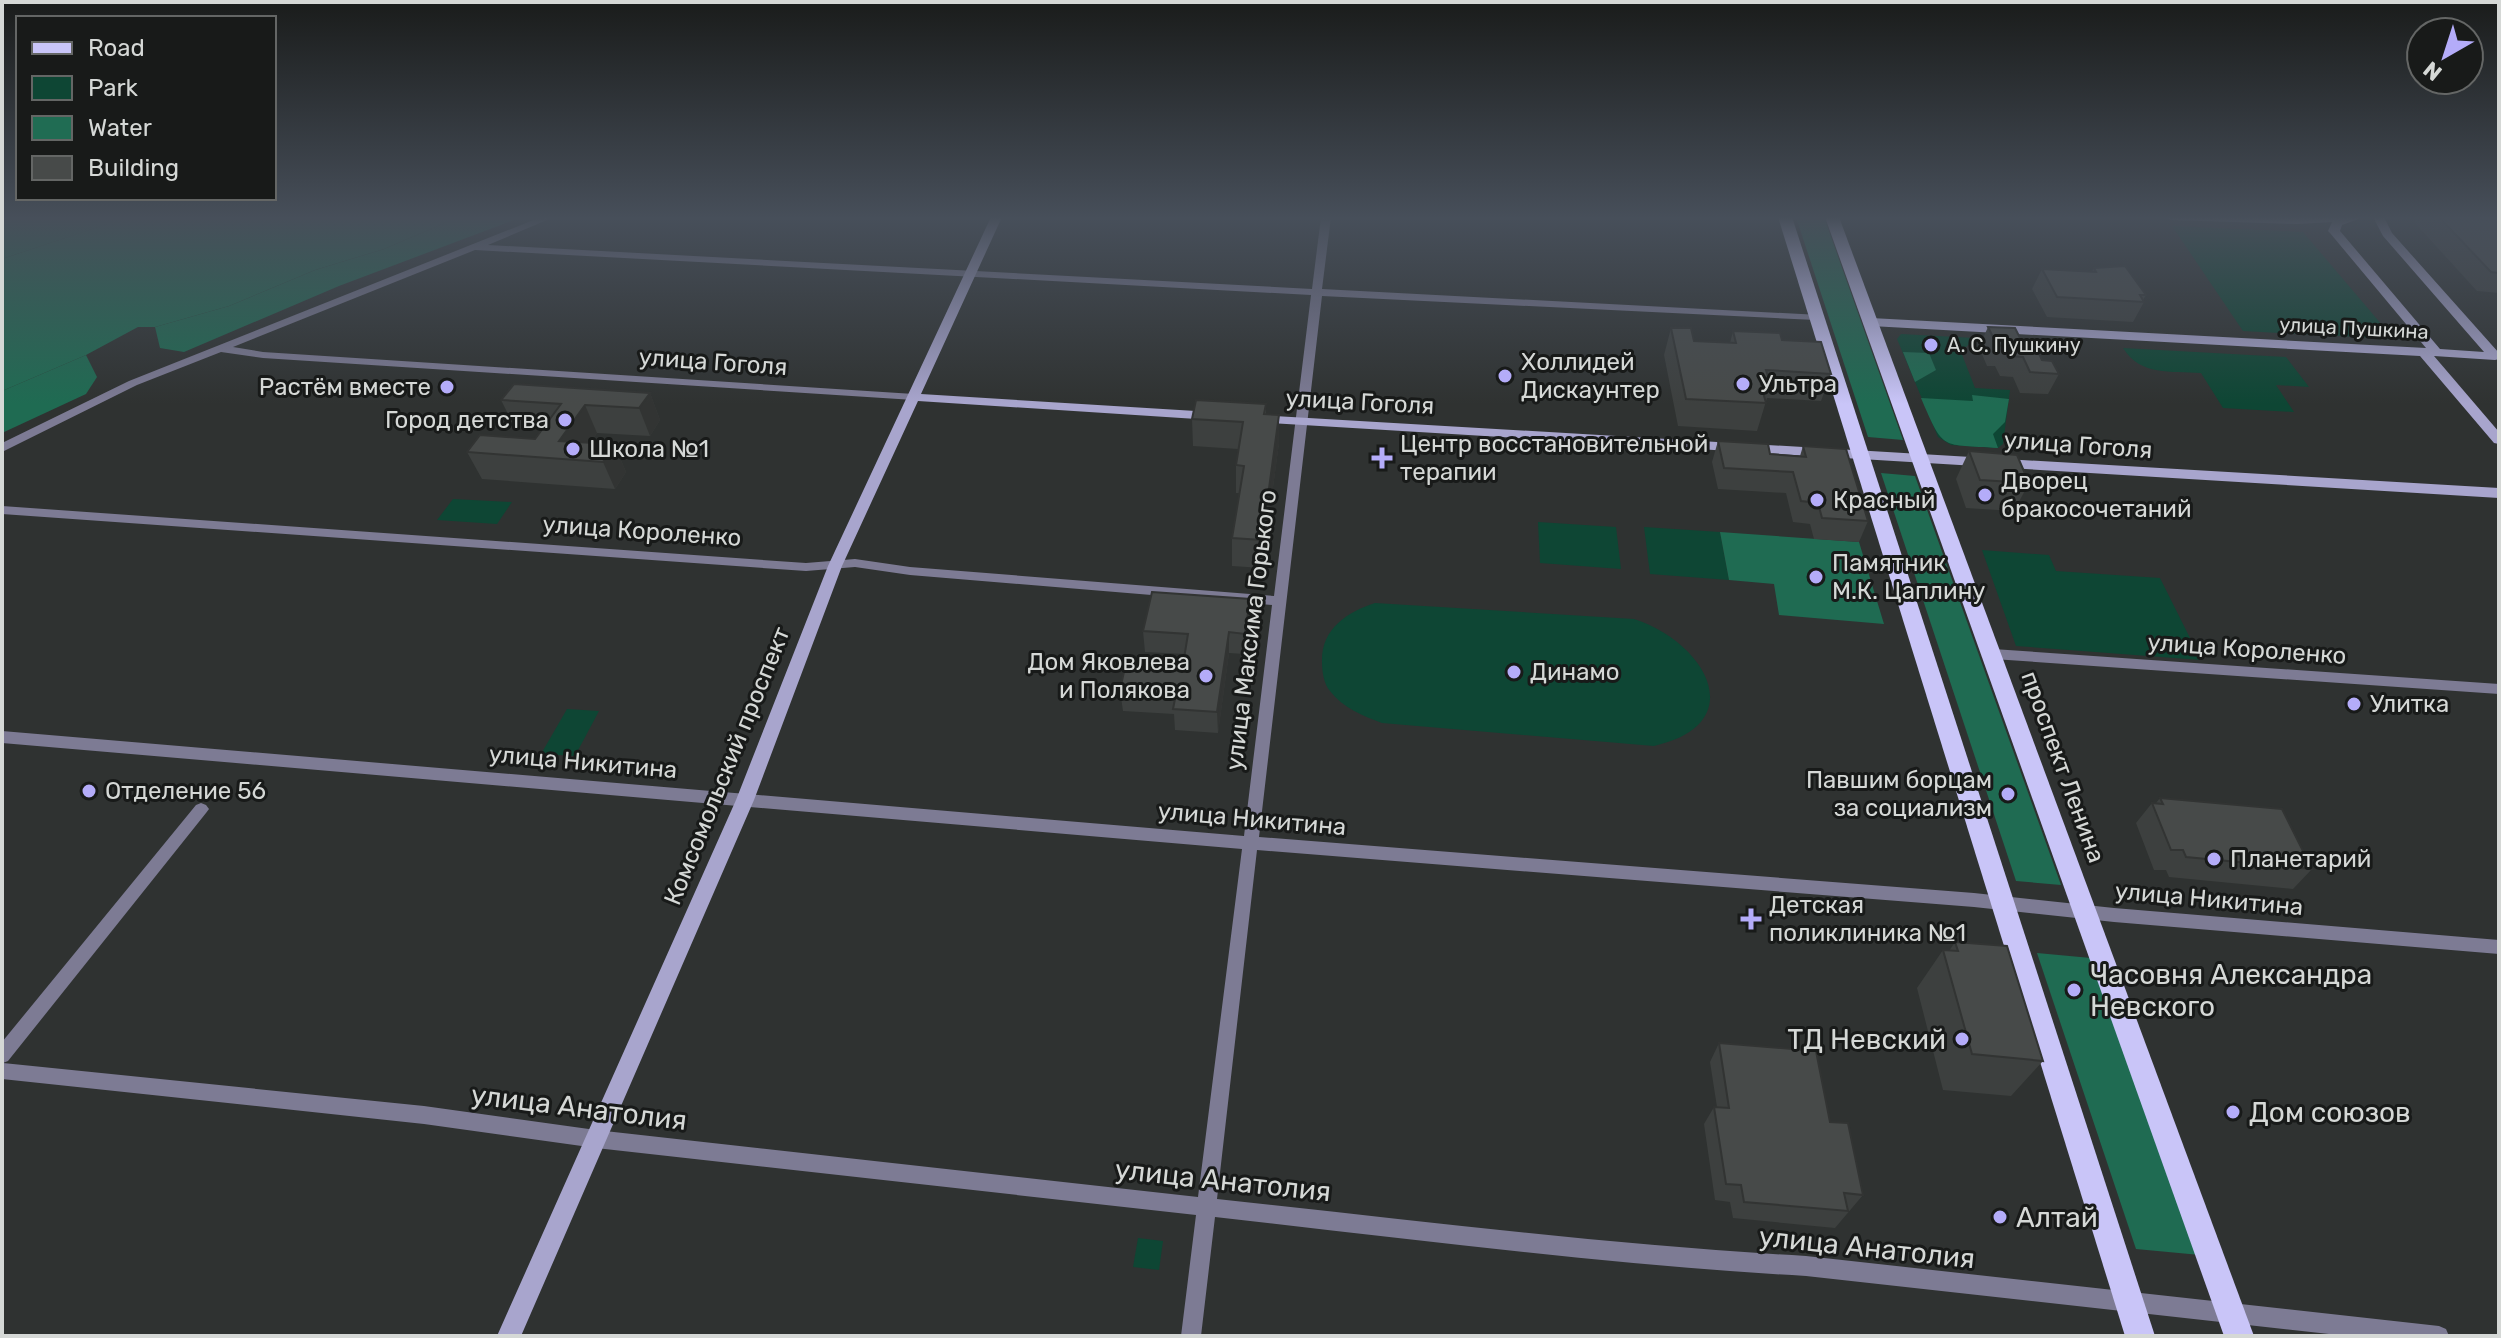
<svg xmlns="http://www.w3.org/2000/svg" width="2501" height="1338" font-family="Rubik,sans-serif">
	<rect width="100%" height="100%" fill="#2f3231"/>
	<g fill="#0e4634">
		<polygon points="2172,226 2303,232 2394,339 2243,331"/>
		<polygon points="1901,334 1975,338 1961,352 1975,388 2010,390 2003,444 1998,448 1951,445 1938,437 1897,339"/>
		<path d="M2123,348L2286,357L2309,387L2276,385L2294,412L2223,408L2201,373C2171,371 2140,376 2123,348Z"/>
		<polygon points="453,499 512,502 497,524 437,520"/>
		<polygon points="1538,522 1616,527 1621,569 1540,563"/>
		<polygon points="1644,527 1720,532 1729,580 1650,574"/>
		<polygon points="1982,550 2049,555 2056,571 2160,578 2201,660 2016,646"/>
		<path d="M1375,603L1634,619C1706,642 1752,724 1654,746L1382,723C1363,716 1343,708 1330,691C1324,684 1322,672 1322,662C1321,629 1347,612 1375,603Z"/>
		<polygon points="567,709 599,711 575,756 541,754"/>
		<polygon points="1138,1238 1163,1241 1159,1270 1133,1267"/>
	</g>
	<g fill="#1f6b52">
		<polygon points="2,217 129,217 2,259"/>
		<polygon points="459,217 522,217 339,286 184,352 160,348 155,327 229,306 315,270 384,249"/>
		<polygon points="1796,217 1824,217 1903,440 1868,437"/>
		<polygon points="1903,352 1929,353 1936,370 1915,382"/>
		<polygon points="86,355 97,377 86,394 2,433 2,391"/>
		<path d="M1972,395L2009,399L2005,422L1993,434L1998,448C1941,444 1944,452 1921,398L1973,401Z"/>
		<polygon points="1881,473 1915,476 2061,885 2016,881"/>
		<polygon points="1720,532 1859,542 1884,624 1779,615 1774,584 1729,580"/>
		<polygon points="2037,953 2091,958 2200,1255 2136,1249"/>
	</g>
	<polygon fill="#206c53" points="128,217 459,217 384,249 315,270 229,306 155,327 138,327 86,355 2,391 2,259"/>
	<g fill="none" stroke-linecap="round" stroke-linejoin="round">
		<g fill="#7d7b94" fill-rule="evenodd">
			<polygon points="2,217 10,217 2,221"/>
			<path d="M541,217H554L488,245L1312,289L1321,217H1331L1322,289L1820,315L1821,317L1816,320L1322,296L1259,837L1974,893L2114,908L2499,940V954L2114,922L1974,907L1257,850L1217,1199C1413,1220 1609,1245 1806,1256L2439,1326L2446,1329L2449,1336H2347L1806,1276C1608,1265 1412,1239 1215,1217L1201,1336H1181L1196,1215L596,1148L424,1124L2,1079V1042L196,805L201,803L206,805L209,809L206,813L8,1061L3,1063L424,1106L596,1130L1198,1197L1242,849L2,743V731L1244,836L1272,605L910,575L855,567L806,571L2,514V506L806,563L855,559L910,567L1274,596L1311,295L475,250L233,347L263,352L914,394L920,397L914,400L263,358L221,352L137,385L2,452V443L129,381Z"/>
			<polygon points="1993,649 2499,684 2499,694 1993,659 1986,654"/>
		</g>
		<g fill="#a8a5cd" fill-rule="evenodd">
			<polygon points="991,217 1002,217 921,394 1212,412 1219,416 1212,420 918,401 842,566 754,800 521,1336 497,1336 736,800 828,566"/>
			<polygon points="2164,217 2364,217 2342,225 2340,231 2440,349 2484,352 2383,236 2373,217 2384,217 2392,233 2499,353 2499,359 2495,360 2434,356 2499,432 2499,444 2494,443 2420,356 1871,326 1865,322 1871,318 2426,348 2330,233 2328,231 2332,222 2297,224 2170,220"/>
			<polygon points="1259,415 2499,488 2499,498 1254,422 1254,416"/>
		</g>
		<g fill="#c9c5f8" fill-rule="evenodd">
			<polygon points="1778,217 1792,217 2155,1336 2125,1336"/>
			<polygon points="1825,217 1839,217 2254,1336 2224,1336"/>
		</g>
	</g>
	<g fill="#3d403f">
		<polygon points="2417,217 2499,217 2499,293 2477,291 2414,222"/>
		<polygon points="2094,268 2146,295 2143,300 2144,302 2133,322 2047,317 2032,289 2042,269 2092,271"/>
		<polygon points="1988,327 2021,340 2059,374 2048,394 2020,393 2013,377 2000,376 1995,366 1987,366 1979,347"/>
		<polygon points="1671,328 1694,341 1730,343 1733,331 1782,340 1831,374 1821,401 1767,398 1757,431 1678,426 1664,355"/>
		<polygon points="650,393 660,420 650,436 597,433 590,443 614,444 626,472 615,489 482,479 467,452 535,439 542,429 515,428 501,400"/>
		<polygon points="1266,404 1266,415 1279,443 1262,568 1232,566 1232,538 1239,493 1236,493 1236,465 1238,449 1193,446 1192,419"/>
		<polygon points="1718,441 1770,454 1800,456 1803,446 1868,521 1859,542 1814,539 1810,524 1793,522 1786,493 1718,489 1712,462"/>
		<polygon points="1969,451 2029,483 2014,511 1966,508 1956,479"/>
		<polygon points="1250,620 1245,654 1229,653 1218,733 1175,730 1174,714 1123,711 1120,690 1182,671 1185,654 1145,652 1143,631"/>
		<polygon points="2160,798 2312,869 2293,889 2169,877 2166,870 2154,870 2136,823 2152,803 2156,803"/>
		<polygon points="1955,942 2043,1061 2011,1096 1943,1090 1917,988 1943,950 1949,951"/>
		<polygon points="1719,1043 1830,1122 1863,1195 1835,1228 1733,1218 1730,1202 1715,1200 1704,1124 1714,1107 1717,1107 1710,1062"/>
	</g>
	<g fill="#323433">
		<polygon points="650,393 660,420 650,436 639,408"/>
		<polygon points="585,405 597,433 578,460 559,441"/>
		<polygon points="1279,415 1279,443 1262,568 1262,540"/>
		<polygon points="614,444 626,472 615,489 603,462"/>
		<polygon points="1250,599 1250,620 1245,654 1245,634"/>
		<polygon points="1229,632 1229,653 1218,733 1217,712"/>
	</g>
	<g fill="#474a49" stroke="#323433" stroke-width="2">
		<polygon points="2439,217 2499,217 2499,273 2491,272"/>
		<polygon points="2125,266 2146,295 2140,295 2144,302 2057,297 2042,269 2096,272 2094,268"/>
		<polygon points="1988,327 2015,328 2021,340 2033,341 2042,360 2052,361 2059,374 2030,372 2023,357 2010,356 2005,346 1997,345"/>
		<polygon points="1671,328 1691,328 1694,341 1736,343 1733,331 1780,333 1782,340 1821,342 1831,374 1766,370 1771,386 1761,385 1766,403 1686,399"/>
		<polygon points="514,384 650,393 639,408 585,405 559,441 614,444 603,462 467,452 480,435 535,439 561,404 501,400"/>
		<polygon points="1196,400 1266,404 1264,414 1279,415 1262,540 1232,538 1244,466 1236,465 1243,422 1192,419"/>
		<polygon points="1718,441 1768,444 1770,454 1806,457 1803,446 1846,449 1868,521 1822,518 1818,503 1801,501 1793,472 1724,468"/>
		<polygon points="1969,451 2017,455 2029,483 1980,480"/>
		<polygon points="1152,592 1250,599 1245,634 1229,632 1217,712 1173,709 1176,694 1120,690 1125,667 1182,671 1188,634 1143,631"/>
		<polygon points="2160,798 2282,809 2312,869 2186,857 2183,850 2171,850 2152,803 2163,804"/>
		<polygon points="1955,942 2007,946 2043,1061 1972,1054 1943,950 1958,951"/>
		<polygon points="1719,1043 1816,1051 1830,1122 1848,1123 1863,1195 1844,1193 1848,1211 1744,1202 1741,1185 1726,1184 1714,1107 1729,1108"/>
	</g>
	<linearGradient id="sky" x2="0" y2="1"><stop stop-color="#1a1c1b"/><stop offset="0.54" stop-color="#474f5a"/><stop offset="1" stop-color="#474f5a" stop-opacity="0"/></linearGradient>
	<rect width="2501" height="404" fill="url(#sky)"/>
	<g fill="#b4acf9" stroke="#181a19" stroke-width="3">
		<circle cx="1931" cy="345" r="8"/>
		<circle cx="1505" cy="376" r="8"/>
		<circle cx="1743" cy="384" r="8"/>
		<circle cx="447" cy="387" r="8"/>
		<circle cx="565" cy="420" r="8"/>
		<circle cx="573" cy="449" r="8"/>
		<path d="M1378 446h8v8h8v8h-8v8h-8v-8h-8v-8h8z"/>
		<circle cx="1985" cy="495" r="8"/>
		<circle cx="1817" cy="500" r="8"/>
		<circle cx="1816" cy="577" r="8"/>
		<circle cx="1514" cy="672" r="8"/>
		<circle cx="1206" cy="676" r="8"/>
		<circle cx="2354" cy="704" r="8"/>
		<circle cx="89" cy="791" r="8"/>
		<circle cx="2008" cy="794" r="8"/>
		<circle cx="2214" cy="859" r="8"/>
		<path d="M1747 907h8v8h8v8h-8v8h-8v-8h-8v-8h8z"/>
		<circle cx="2074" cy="990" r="8"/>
		<circle cx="1962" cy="1039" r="8"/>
		<circle cx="2233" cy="1112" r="8"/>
		<circle cx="2000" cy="1217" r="8"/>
	</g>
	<g text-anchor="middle" stroke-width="6" stroke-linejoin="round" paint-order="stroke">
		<g font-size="20" fill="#d5d8d6" stroke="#181a19">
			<text transform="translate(2354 328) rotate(3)" y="7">улица Пушкина</text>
		</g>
		<g font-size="20" fill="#d5d8d6" stroke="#181a19" text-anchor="start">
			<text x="1947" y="352">А. С. Пушкину</text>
		</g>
		<g font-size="24" fill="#d5d8d6" stroke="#181a19">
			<text transform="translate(713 362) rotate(4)" y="8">улица Гоголя</text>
			<text transform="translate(1360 402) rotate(3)" y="8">улица Гоголя</text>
			<text transform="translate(2078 445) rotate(4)" y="8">улица Гоголя</text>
			<text transform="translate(642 531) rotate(4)" y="8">улица Короленко</text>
			<text transform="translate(1251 630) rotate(-83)" y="8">улица Максима Горького</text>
			<text transform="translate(2247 649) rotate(4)" y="8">улица Короленко</text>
			<text transform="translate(583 762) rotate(5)" y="8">улица Никитина</text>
			<text transform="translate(727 766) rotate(-68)" y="8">Комсомольский проспект</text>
			<text transform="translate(2063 767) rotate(70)" y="8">проспект Ленина</text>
			<text transform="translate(1252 819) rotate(5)" y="8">улица Никитина</text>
			<text transform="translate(2209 899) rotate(5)" y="8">улица Никитина</text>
		</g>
		<g font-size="24" fill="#d5d8d6" stroke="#181a19" text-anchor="start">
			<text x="1521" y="370">Холлидей<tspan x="1521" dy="28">Дискаунтер</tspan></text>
			<text x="1759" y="392">Ультра</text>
			<text x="431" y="395" text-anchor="end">Растём вместе</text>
			<text x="549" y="428" text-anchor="end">Город детства</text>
			<text x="1400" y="452">Центр восстановительной<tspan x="1400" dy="28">терапии</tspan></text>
			<text x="589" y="457">Школа №1</text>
			<text x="2001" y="489">Дворец<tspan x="2001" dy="28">бракосочетаний</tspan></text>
			<text x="1833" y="508">Красный</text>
			<text x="1832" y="571">Памятник<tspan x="1832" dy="28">М.К. Цаплину</tspan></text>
			<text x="1190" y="670" text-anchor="end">Дом Яковлева<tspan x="1190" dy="28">и Полякова</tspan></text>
			<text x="1530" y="680">Динамо</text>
			<text x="2370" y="712">Улитка</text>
			<text x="1992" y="788" text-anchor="end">Павшим борцам<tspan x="1992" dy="28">за социализм</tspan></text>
			<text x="105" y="799">Отделение 56</text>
			<text x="2230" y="867">Планетарий</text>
			<text x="1769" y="913">Детская<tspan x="1769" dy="28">поликлиника №1</tspan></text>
		</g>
		<g font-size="28" fill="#d5d8d6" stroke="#181a19" text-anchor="start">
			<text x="2090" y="984">Часовня Александра<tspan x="2090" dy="32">Невского</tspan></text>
			<text x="1946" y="1049" text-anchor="end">ТД Невский</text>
			<text x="2249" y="1122">Дом союзов</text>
			<text x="2016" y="1227">Алтай</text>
		</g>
		<g font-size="28" fill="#d5d8d6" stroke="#181a19">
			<text transform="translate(579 1107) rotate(7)" y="10">улица Анатолия</text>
			<text transform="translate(1223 1180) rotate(6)" y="10">улица Анатолия</text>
			<text transform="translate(1867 1247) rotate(6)" y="10">улица Анатолия</text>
		</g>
	</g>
	<rect width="2501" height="1338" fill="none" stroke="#d5d8d6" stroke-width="8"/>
	<rect x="16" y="16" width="260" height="184" fill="#181a19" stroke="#646665" stroke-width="2"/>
	<rect x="32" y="42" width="40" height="12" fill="#c9c5f8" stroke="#646665" stroke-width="2"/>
	<text x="88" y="56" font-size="24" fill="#d5d8d6">Road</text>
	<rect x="32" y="76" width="40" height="24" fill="#0e4634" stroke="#646665" stroke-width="2"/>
	<text x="88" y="96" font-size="24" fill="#d5d8d6">Park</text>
	<rect x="32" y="116" width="40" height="24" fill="#206c53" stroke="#646665" stroke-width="2"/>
	<text x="88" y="136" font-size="24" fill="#d5d8d6">Water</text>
	<rect x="32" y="156" width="40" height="24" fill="#474a49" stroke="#646665" stroke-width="2"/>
	<text x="88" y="176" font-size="24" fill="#d5d8d6">Building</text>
	<g transform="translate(2445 56) rotate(219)"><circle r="38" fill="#181a19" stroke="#646665" stroke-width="2"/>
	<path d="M0-6L14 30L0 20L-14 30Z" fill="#b4acf9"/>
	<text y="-12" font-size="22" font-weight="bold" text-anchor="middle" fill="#d5d8d6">N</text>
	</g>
</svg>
